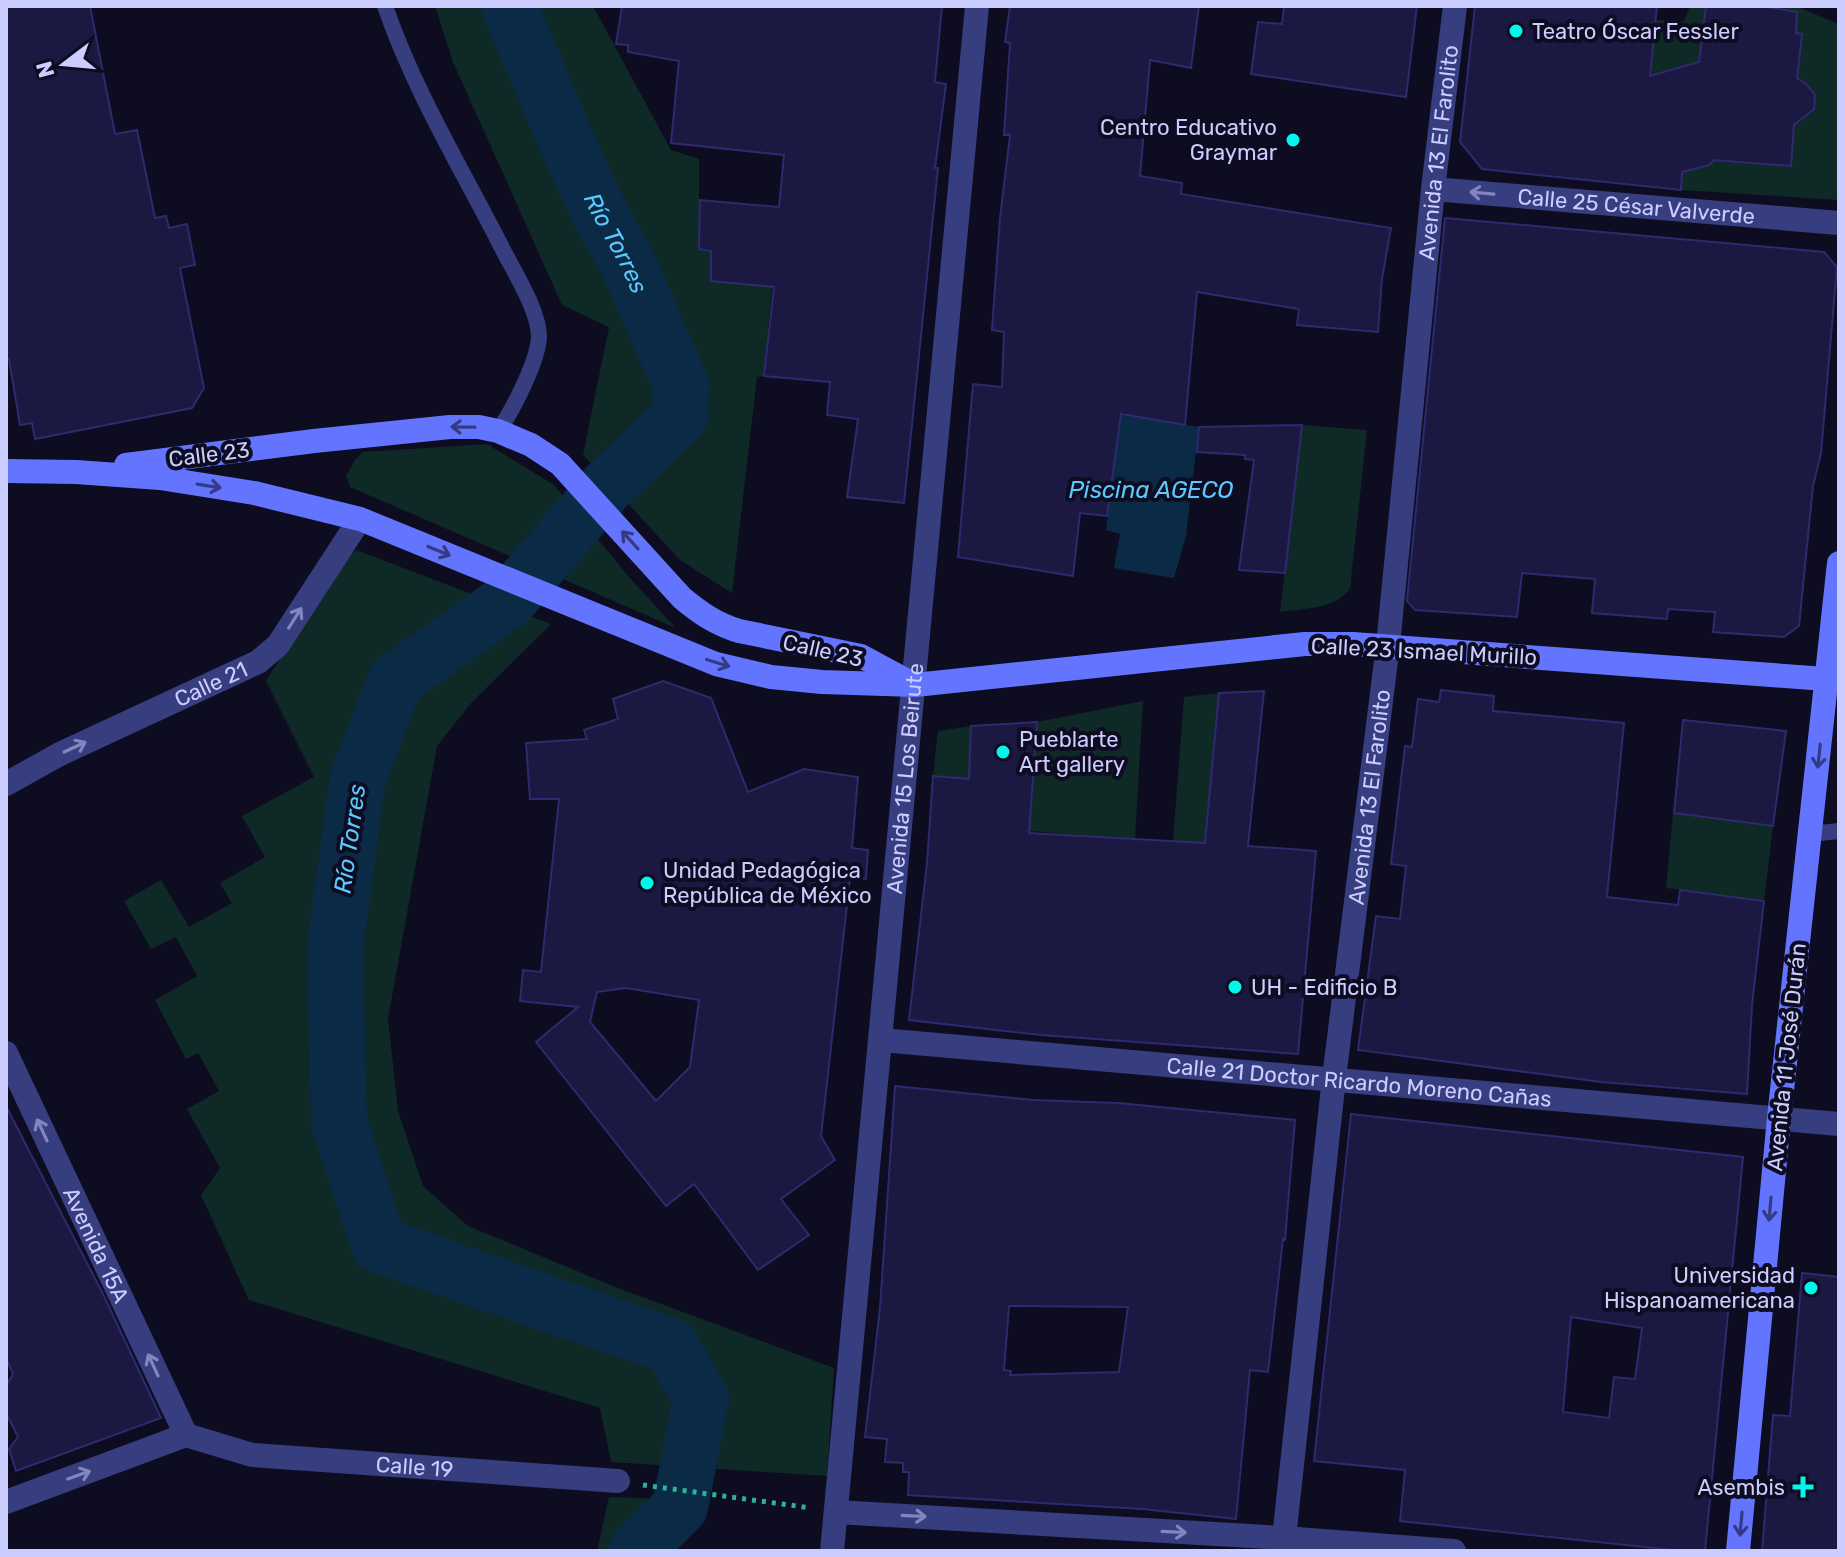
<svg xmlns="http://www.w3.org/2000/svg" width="1845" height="1557" font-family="Rubik,sans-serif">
	<rect width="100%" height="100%" fill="#0d0c20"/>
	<g fill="#0f2a26">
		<polygon points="435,6 593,6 671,150 699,159 699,249 711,251 711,281 772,287 764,376 757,377 732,593 680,560 583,455 609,327 562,305 453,62"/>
		<polygon points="1690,6 1706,6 1699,62 1646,110 1656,20 1684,21"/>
		<polygon points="1761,6 1795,6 1839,24 1839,200 1681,190 1684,153 1714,160 1791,166 1795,120 1815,95 1807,85 1797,78 1797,12"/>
		<path d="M1302,425L1367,430L1350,589C1333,610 1305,608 1280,612Z"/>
		<polygon points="487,444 554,485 628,576 676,628 350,487 346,476 355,460 363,452"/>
		<polygon points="356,550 551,624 471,703 437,746 388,1019 398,1111 423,1186 468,1226 618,1288 834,1368 827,1476 611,1462 600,1408 249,1300 201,1195 220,1168 187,1109 219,1091 198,1053 186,1059 155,1000 197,976 176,937 151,949 124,901 161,880 189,927 232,903 220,883 265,857 242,816 314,777 266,681 344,558"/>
		<polygon points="1219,693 1205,843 1173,841 1184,697"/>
		<polygon points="1143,701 1135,839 1029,831 1037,722"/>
		<polygon points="971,726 969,779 933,776 938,731"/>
		<polygon points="1673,813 1773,826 1764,901 1666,888"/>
		<polygon points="609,1497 688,1500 682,1530 667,1551 597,1551"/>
	</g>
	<polygon fill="#0b2a46" points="1120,415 1199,427 1186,536 1174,578 1114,568 1120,534 1106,530"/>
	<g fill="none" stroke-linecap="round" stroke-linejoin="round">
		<path stroke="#0b2a46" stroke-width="56" id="s1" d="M509,6L566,140L596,206L628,264L682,387L679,418L607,486L509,600L395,681L358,778L335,947L339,1121L379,1245L671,1346L701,1398L680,1507L636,1551"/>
	</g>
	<g fill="#1b1842" stroke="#2e2a6e" stroke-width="2" fill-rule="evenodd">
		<polygon points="6,6 90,6 115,134 137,130 155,218 166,216 169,228 187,224 195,265 180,268 204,388 192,408 35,439 32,423 20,425 9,359 6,359"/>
		<polygon points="622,6 942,6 935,82 946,84 935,168 938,168 904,503 847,497 858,419 827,415 830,382 764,376 774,287 711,281 711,251 699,249 700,200 779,207 784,155 671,143 679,61 628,52 628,45 616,44"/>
		<polygon points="1010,6 1199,6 1191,68 1150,60 1140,176 1182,183 1181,194 1391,228 1382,279 1378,332 1297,325 1299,309 1197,292 1185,425 1121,414 1107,516 1080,513 1073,576 958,557 973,384 1002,387 1004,332 992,330 1000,218 1010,135 1004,135 1010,43 1005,42"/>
		<polygon points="1284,6 1417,6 1406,97 1251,74 1258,22 1282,24"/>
		<polygon points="1475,6 1657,6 1650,76 1699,62 1706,6 1761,6 1797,12 1796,33 1802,34 1797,78 1807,85 1815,95 1814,109 1794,125 1791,166 1714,160 1709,165 1682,172 1681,190 1482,169 1460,142"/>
		<polygon points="1445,218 1824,252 1837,267 1821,453 1813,486 1799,626 1784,637 1713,632 1715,612 1668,609 1667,619 1592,613 1595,579 1522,573 1517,617 1415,610 1407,601"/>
		<polygon points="1302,425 1285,573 1239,570 1254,460 1245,459 1245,455 1197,452 1199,427"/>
		<path d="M663,681L711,698L748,792L804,769L858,777L852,848L868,850L866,879L850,878L821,1136L835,1160L781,1199L809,1235L758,1270L694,1184L666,1206L536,1042L578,1007L520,1001L523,970L541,972L559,799H530L526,743L587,739L584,730L618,719L613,699ZM626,988L699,1000L690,1067L656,1101L590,1022L597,992Z"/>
		<polygon points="1441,690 1494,696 1493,711 1624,723 1607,897 1678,905 1680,890 1764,901 1752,1005 1747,1094 1601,1082 1358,1050 1376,916 1400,919 1406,866 1391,864 1405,746 1412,747 1418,699 1439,702"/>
		<polygon points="1264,691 1248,846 1316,851 1298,1054 1041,1035 909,1020 927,863 933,776 969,779 971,726 1037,722 1029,833 1205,843 1219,693"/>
		<polygon points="1683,720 1786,731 1773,826 1674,813"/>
		<path d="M895,1086L1034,1100L1118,1103L1295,1120L1285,1240L1283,1239L1268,1372L1250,1370L1236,1519L1142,1509L908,1495L909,1472H903V1463L885,1462L887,1439L865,1437L880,1308ZM1009,1306L1128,1307L1119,1372L1010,1375L1011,1371L1004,1370Z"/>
		<polygon points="6,1106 104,1296 161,1418 16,1471 9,1449 18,1437 6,1413 6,1386 13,1374 6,1358"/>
		<path d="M1351,1114L1743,1157L1705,1551H1682L1400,1521L1405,1470L1314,1461ZM1571,1317L1642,1328L1635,1379L1614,1377L1609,1418L1563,1412Z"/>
		<polygon points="1802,1273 1839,1277 1839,1551 1762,1551 1773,1415 1790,1416"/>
	</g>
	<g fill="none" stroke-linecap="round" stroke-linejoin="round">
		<polyline stroke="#2cb399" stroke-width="5" stroke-dasharray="4 6" stroke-linecap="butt" points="643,1485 811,1508"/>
		<g stroke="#373e80" stroke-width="16">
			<path d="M385,6C413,88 459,164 499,242C511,267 539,309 539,337C538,361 512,412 498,431"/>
			<polyline points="1810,834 1839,831"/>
		</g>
		<g stroke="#373e80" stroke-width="24">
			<path id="s2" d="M1433,189L1839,223"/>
			<path id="s3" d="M6,784L60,754L258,662L278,645L360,519"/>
			<path id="s4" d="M881,1040L1839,1124"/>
			<path id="s5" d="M6,1053L186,1435"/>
			<path id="s6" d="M6,1502L186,1435L252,1455L618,1481"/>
			<polyline points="836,1512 1284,1538 1454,1551"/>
			<path id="s7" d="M1284,1538L1334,1078L1388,645L1433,189L1455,6"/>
			<path id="s8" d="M832,1551L977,6"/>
		</g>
		<g stroke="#6374ff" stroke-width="24">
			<path d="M126,465L314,441L450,427H479L498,431L531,445L560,464L682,598C700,613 716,624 739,631L861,656L911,683"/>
			<polyline points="6,471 76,472 160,478 254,493 360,519 716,664 771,677 822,682 915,685 1305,644 1353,644 1839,680"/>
			<polyline points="1738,1551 1779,1118 1839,563"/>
		</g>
	</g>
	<defs><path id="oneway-shaft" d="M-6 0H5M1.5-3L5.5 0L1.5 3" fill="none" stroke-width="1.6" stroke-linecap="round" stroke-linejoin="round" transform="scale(2)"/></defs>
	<g stroke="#8286c0">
		<use href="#oneway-shaft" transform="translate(1482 193) rotate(-175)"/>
		<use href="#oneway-shaft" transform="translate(295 618) rotate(-58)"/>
		<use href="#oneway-shaft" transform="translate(75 747) rotate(-25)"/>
		<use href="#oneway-shaft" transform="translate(42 1130) rotate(-115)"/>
		<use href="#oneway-shaft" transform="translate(153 1365) rotate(-115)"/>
		<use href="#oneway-shaft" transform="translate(79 1475) rotate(-20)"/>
		<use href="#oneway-shaft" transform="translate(914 1516) rotate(3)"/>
		<use href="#oneway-shaft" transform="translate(1174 1532) rotate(3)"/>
	</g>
	<g stroke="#343b84">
		<use href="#oneway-shaft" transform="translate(463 427) rotate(-179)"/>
		<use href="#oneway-shaft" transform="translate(209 486) rotate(9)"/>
		<use href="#oneway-shaft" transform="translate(630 540) rotate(-132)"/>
		<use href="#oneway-shaft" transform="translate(439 551) rotate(22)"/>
		<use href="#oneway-shaft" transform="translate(718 663) rotate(17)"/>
		<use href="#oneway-shaft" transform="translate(1819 756) rotate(96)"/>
		<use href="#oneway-shaft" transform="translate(1770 1209) rotate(95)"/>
		<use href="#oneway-shaft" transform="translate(1741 1524) rotate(95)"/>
	</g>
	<g fill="#00f7ee" stroke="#0d0c20" stroke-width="3">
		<circle cx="1516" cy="31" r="8"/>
		<circle cx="1293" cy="140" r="8"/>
		<circle cx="1003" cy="752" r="8"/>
		<circle cx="647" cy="883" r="8"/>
		<circle cx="1235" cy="987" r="8"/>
		<circle cx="1811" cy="1288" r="8"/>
		<path d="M1799 1475h8v8h8v8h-8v8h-8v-8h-8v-8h8z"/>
	</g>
	<g text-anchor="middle" stroke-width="8" stroke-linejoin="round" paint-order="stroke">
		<g font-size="22" fill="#cccdff" stroke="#0d0c20" text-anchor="start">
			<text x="1532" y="39">Teatro Óscar Fessler</text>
			<text x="1277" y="135" text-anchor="end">Centro Educativo<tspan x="1277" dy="25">Graymar</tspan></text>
			<text x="1019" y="747">Pueblarte<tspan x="1019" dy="25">Art gallery</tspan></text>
			<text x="663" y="878">Unidad Pedagógica<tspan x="663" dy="25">República de México</tspan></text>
			<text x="1251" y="995">UH - Edificio B</text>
			<text x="1795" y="1283" text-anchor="end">Universidad<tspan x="1795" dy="25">Hispanoamericana</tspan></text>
			<text x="1785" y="1495" text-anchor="end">Asembis</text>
		</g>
		<g font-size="22" fill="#cccdff" stroke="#0d0c20">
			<text dy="8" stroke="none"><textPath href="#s7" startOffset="1394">Avenida 13 El Farolito</textPath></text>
			<text dy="8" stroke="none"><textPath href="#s2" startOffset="204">Calle 25 César Valverde</textPath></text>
			<text transform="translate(209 454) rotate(-7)" y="8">Calle 23</text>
			<text transform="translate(823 650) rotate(13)" y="8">Calle 23</text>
			<text transform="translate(1424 651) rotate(3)" y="8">Calle 23 Ismael Murillo</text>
			<text dy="8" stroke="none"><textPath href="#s3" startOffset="228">Calle 21</textPath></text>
			<text dy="8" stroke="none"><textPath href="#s8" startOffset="776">Avenida 15 Los Beirute</textPath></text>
			<text dy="8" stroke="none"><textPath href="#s7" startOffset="746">Avenida 13 El Farolito</textPath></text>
			<text transform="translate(1786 1057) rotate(-84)" y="8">Avenida 11 José Durán</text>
			<text dy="8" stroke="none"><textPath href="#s4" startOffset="480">Calle 21 Doctor Ricardo Moreno Cañas</textPath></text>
			<text dy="8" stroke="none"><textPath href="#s5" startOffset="212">Avenida 15A</textPath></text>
			<text dy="8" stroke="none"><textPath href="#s6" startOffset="424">Calle 19</textPath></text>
		</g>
		<g font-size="24" font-style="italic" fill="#5ac9ff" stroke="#0d0c20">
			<text dy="8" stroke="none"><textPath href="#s1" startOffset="260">Río Torres</textPath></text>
			<text x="1151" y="498">Piscina AGECO</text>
			<text transform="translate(350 839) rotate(-82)" y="8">Río Torres</text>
		</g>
	</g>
	<rect width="1845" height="1557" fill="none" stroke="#cccdff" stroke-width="16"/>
	<g transform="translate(64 64) rotate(254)" stroke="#0d0c20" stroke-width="6" paint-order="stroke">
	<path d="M0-6L14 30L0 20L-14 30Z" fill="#cccdff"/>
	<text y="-12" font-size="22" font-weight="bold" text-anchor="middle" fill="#cccdff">N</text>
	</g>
</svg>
